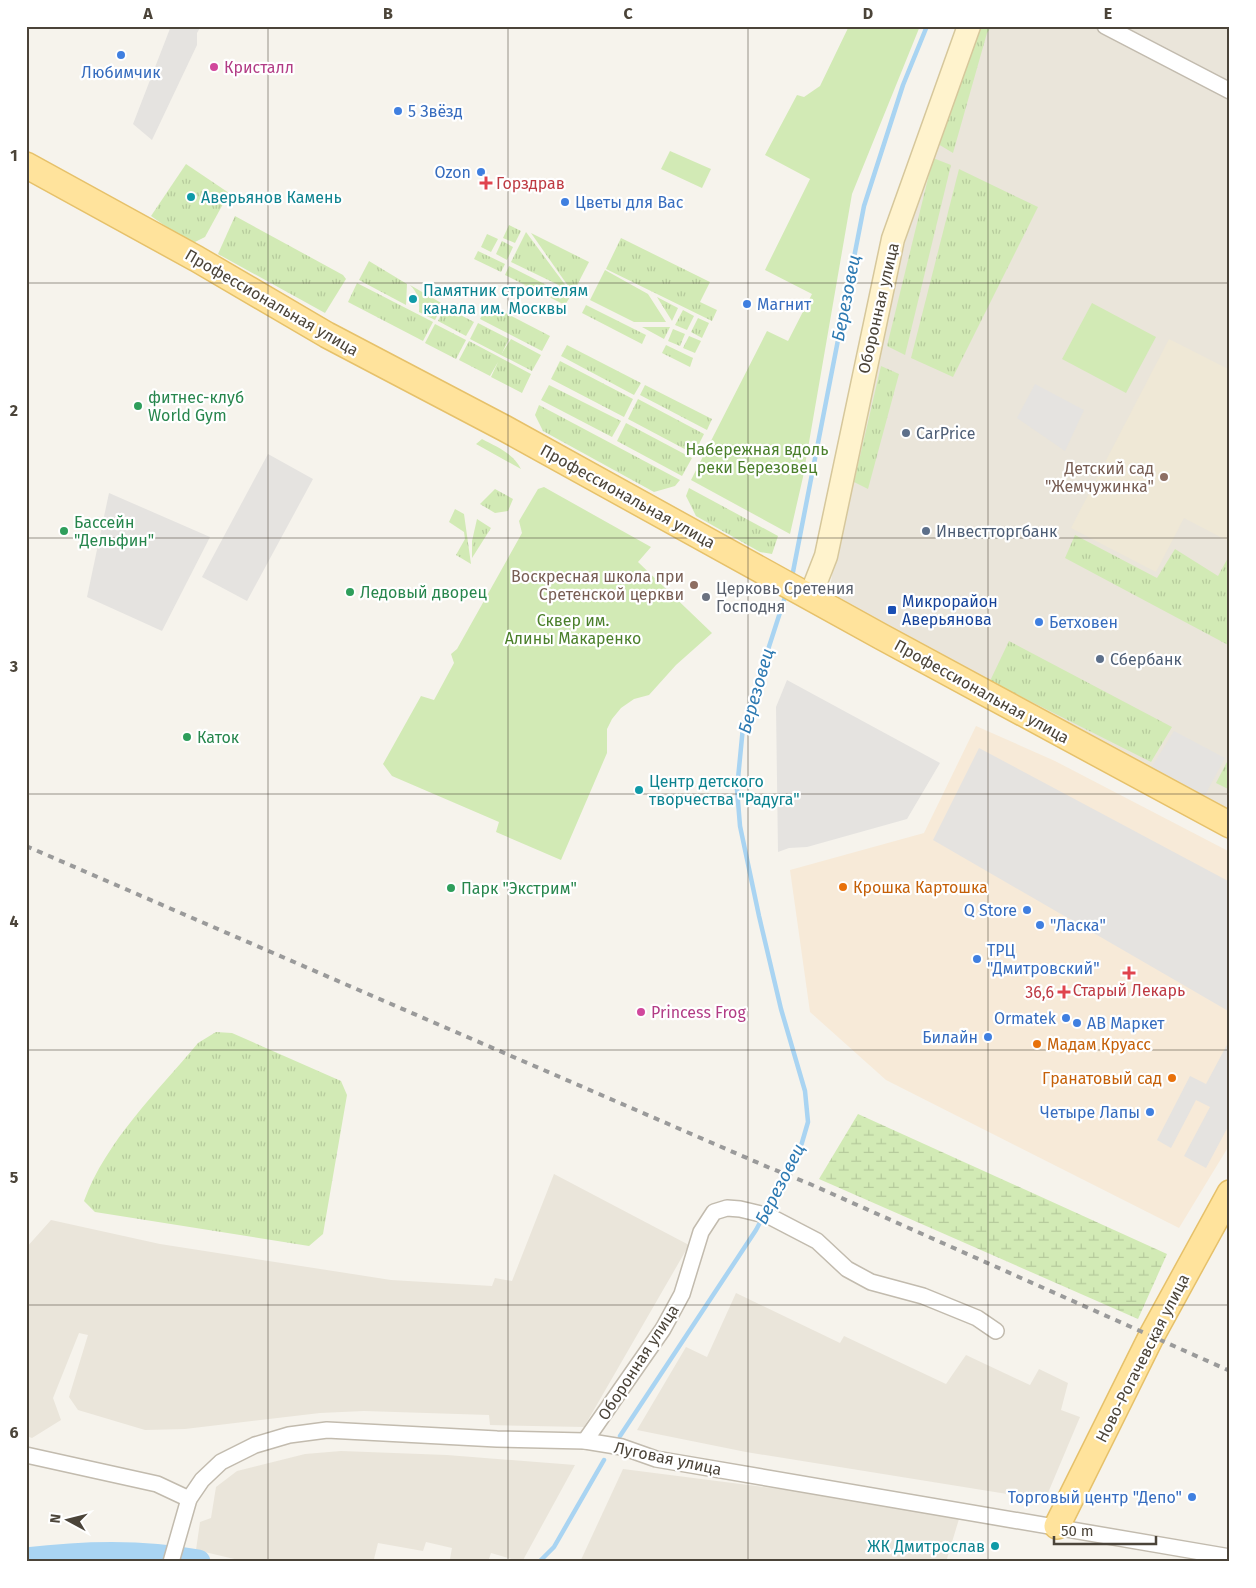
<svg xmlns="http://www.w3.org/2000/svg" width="1256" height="1588" font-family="'Fira Sans',sans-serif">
	<defs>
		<pattern id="grass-tufts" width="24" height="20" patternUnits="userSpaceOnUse" patternTransform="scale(1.25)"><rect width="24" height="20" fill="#d2eab5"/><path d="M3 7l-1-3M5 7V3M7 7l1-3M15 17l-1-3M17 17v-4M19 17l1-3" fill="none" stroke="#b6ca9c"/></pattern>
		<pattern id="wetland-marsh" width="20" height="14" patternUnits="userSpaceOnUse" patternTransform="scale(1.25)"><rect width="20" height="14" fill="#d2eab5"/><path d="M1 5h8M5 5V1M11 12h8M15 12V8" fill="none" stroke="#b6ca9c"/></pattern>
	</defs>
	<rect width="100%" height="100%" fill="#f6f3ec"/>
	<g fill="#eae5da">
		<polygon points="972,26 1230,26 1230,810 829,594 847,480 883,322 931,149"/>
		<polygon points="554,1174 689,1245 584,1427 490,1425 489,1415 364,1411 320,1413 185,1429 145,1430 78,1410 69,1397 88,1335 79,1333 53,1398 61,1420 32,1438 26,1436 26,1248 51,1220 160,1244 391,1280 492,1286 495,1278 512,1281"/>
		<polygon points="736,1293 840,1343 844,1336 946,1384 966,1355 1030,1385 1039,1369 1068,1383 1061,1410 1080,1417 1045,1500 746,1452 637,1430 686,1347 707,1357"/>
		<polygon points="341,1451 447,1455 575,1465 522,1562 491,1553 488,1562 450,1559 452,1548 426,1542 423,1551 378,1543 374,1559 243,1561 196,1550 200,1522 211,1518 216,1487 237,1471 305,1454"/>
		<polygon points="623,1469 811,1493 959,1519 946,1562 580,1562"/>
	</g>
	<polygon fill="#f7ead8" points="976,726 1055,761 1230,852 1230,1144 1179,1228 886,1080 810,1012 790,870 924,833"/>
	<polygon fill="#efe8d6" points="1169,339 1230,370 1230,542 1184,518 1156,572 1071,528"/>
	<g fill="url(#grass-tufts)">
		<polygon points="976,26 992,26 987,33 953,153 938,144"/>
		<polygon points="933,158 951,165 905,355 887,346"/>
		<polygon points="186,164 229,193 205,237 191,244 151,216"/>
		<polygon points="959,169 1038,207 953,377 911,358"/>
		<polygon points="235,216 343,275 346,279 325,313 218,254"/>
		<polygon points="509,225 521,231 515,243 503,238"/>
		<polygon points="526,232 569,290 511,262"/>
		<polygon points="531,233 589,262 573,293"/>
		<polygon points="487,234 498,239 491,252 481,247"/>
		<polygon points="621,238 710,282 700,302 717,310 712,321 606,269"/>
		<polygon points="502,241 513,247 507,260 496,254"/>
		<polygon points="478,251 505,264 501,272 474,259"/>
		<polygon points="369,261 407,284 406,305 359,280"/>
		<polygon points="509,266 570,297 565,305 505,275"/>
		<polygon points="357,283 433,322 423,341 348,302"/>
		<path d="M410,285L443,304L435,320L419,312C420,300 418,293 410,285Z"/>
		<polygon points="657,297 678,308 672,321"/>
		<polygon points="488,304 550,336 542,351 480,319"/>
		<polygon points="586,305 646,335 642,344 582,313"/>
		<polygon points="445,307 474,322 466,336 438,321"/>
		<polygon points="683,310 694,316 687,330 675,325"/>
		<polygon points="698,318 709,323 702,338 691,332"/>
		<polygon points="478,323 509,339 502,353 511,339 541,355 532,371 470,339"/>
		<polygon points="435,324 466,340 456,359 425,343"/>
		<polygon points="642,327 670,327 664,339"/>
		<polygon points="673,329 685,334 680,346 668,341"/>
		<polygon points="689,336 701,341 695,353 683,348"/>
		<polygon points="469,341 531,374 522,393 491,377 498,362 490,376 459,360"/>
		<polygon points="567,345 641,383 634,395 561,356"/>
		<polygon points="666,345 693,358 690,367 662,353"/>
		<polygon points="560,361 633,399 624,417 551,379"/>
		<polygon points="881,366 899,374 868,489 854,482"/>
		<polygon points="549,385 621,421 612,437 541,400"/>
		<polygon points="645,385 712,419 707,430 640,395"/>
		<polygon points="638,399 704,434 694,454 628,419"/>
		<polygon points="539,405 680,480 675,486 654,492 543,431 535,415"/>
		<polygon points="626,423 692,458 682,476 617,441"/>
		<path d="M482,439C497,447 513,453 521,469L476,444Z"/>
		<polygon points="689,488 778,536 772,554 760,552 696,516 686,496"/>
		<polygon points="495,489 513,499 508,511 495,513 480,504"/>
		<polygon points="455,509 464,514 471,564 456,555 465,539 464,532 449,522"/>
		<polygon points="477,519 491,528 472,558 472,541"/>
		<polygon points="1075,535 1157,578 1175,549 1218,576 1230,554 1230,646 1065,558"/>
		<polygon points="1009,641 1172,727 1151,762 990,681"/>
		<polygon points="1229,758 1230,758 1230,790 1216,783"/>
		<path d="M216,1032L232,1033L341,1081L347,1095L323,1234L309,1246L95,1212L84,1201C106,1141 157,1092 198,1043Z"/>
	</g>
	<polygon fill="url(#wetland-marsh)" points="858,1114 1167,1254 1138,1319 819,1179"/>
	<g fill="#d2eab5">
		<polygon points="849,26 920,26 852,194 803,477 790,534 691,480 767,331 788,341 812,294 765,270 810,179 765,155 797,95 804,97 820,86"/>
		<polygon points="670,151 711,169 702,188 661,169"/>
		<polygon points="605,270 648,294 666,322 634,322 590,300"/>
		<polygon points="1092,303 1156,337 1126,393 1062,359"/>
		<polygon points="544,487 651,547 638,562 712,633 676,665 649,695 634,699 621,708 612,719 607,729 607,753 561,860 496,832 499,822 392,776 383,764 421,696 434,700 454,663 451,654 457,649 522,533 519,521 538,489"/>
	</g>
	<g fill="#e5e3e0">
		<polygon points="171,26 201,26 197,33 197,45 152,140 133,124"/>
		<polygon points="1035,384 1084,410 1065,451 1017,418"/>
		<polygon points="268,454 313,479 247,601 202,577"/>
		<polygon points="109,493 210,537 162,631 87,597"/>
		<polygon points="787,680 940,763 907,819 807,847 789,848 778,852 776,707"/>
		<polygon points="1174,731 1225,758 1205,795 1151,768"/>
		<polygon points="979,748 1230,882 1230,1012 933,840"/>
		<polygon points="1230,1039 1230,1123 1206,1168 1184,1156 1210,1107 1196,1100 1171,1148 1157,1140 1190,1076 1206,1084"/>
	</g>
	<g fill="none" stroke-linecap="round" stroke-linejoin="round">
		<g stroke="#a9d4f2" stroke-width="4.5">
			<polyline points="792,577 864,206 903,85 927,26"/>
			<polyline points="620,1436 756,1230 801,1146 808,1122 805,1091 781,1009 759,916 740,826 737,789 743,727 786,594"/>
			<polyline points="539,1562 554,1547 604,1460"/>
		</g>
		<path stroke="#a9d4f2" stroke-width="25" d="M26,1560C83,1553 141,1551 198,1562"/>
		<defs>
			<g id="street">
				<polyline points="1105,26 1230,91"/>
				<polyline points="585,1441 663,1329 682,1294 701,1232 714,1212 727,1208 740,1209 769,1216 817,1241 847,1269 871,1282 923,1296 977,1318 996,1331"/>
				<polyline points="26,1455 157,1484 189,1499"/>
				<polyline points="171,1562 189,1499 202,1480 221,1462 255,1445 289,1435 327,1430 497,1439 585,1441 622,1447 656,1459 1230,1557"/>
			</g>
			<polyline id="secondary" points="810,597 826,556 893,239 969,26"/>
			<g id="primary">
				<polyline points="26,165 197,259 327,335 504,428 882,637 1230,825"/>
				<polyline points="1057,1526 1151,1337 1230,1193"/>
			</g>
		</defs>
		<use href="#street" stroke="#c2bbae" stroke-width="18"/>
		<use href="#secondary" stroke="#d6c79b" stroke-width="25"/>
		<use href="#primary" stroke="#e6c16a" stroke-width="28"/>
		<use href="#street" stroke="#fff" stroke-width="15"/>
		<use href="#secondary" stroke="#fff3cd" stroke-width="22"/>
		<use href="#primary" stroke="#ffe39c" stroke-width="25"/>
		<polyline stroke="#9a9a9a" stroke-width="4" stroke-dasharray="6 6" stroke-linecap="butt" points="26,846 770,1168 810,1184 1230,1371"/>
	</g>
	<path fill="none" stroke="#4b4439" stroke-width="1" stroke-opacity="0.55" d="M268,26V1562M508,26V1562M748,26V1562M988,26V1562M26,283H1230M26,538H1230M26,794H1230M26,1050H1230M26,1305H1230"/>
	<g fill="#3f7fe0" stroke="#fff" stroke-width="2">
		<circle cx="121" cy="55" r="5"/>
		<circle cx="398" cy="111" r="5"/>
		<circle cx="481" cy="172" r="5"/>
		<circle cx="565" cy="202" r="5"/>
		<circle cx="747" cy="304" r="5"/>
		<circle cx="1039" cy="622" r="5"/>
		<circle cx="1027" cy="910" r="5"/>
		<circle cx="1040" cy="925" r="5"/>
		<circle cx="977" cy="959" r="5"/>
		<circle cx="1066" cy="1018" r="5"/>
		<circle cx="1077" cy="1023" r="5"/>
		<circle cx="988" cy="1037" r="5"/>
		<circle cx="1150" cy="1112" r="5"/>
		<circle cx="1192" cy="1497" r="5"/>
	</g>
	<g fill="#d1479c" stroke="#fff" stroke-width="2">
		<circle cx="214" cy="67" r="5"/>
		<circle cx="641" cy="1012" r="5"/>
	</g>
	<g fill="#e0444e" stroke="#fff" stroke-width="2">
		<path d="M483.5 175.5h5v5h5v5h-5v5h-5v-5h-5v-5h5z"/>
		<path d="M1126.5 965.5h5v5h5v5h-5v5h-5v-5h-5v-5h5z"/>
		<path d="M1061.5 984.5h5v5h5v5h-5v5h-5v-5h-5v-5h5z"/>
	</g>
	<g fill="#0f9aa8" stroke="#fff" stroke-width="2">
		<circle cx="191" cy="197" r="5"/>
		<circle cx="413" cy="299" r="5"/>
		<circle cx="639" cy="790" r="5"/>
		<circle cx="995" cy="1546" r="5"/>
	</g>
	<g fill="#2e9e5b" stroke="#fff" stroke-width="2">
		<circle cx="138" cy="406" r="5"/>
		<circle cx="64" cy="531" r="5"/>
		<circle cx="350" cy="592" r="5"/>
		<circle cx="187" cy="737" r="5"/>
		<circle cx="451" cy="888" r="5"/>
	</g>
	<g fill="#5c6f8a" stroke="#fff" stroke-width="2">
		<circle cx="906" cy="433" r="5"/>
		<circle cx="926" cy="531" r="5"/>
		<circle cx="1100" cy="659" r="5"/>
	</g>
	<g fill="#8d6e63" stroke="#fff" stroke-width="2">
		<circle cx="1164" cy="477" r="5"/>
		<circle cx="694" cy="585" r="5"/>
	</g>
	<circle fill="#6b7280" stroke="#fff" stroke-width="2" cx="706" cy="597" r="5"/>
	<rect fill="#1a4fb4" stroke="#fff" stroke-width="2" x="887" y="605" width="10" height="10" rx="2.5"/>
	<g fill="#e8710a" stroke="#fff" stroke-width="2">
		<circle cx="843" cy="887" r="5"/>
		<circle cx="1037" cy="1044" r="5"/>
		<circle cx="1172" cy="1078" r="5"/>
	</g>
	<g text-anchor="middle" stroke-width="4.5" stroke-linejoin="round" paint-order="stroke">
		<g font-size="16" fill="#b23c85" stroke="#fff" text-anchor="start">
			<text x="224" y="73">Кристалл</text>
			<text x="651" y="1018">Princess Frog</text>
		</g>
		<g font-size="16" fill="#366cbe" stroke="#fff" text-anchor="start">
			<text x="121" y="78" text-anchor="middle">Любимчик</text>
			<text x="408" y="117">5 Звёзд</text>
			<text x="471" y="178" text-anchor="end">Ozon</text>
			<text x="575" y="208">Цветы для Вас</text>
			<text x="757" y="310">Магнит</text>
			<text x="1049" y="628">Бетховен</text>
			<text x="1017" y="916" text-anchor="end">Q Store</text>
			<text x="1050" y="931">"Ласка"</text>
			<text x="987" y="956">ТРЦ<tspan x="987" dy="18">"Дмитровский"</tspan></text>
			<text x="1056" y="1024" text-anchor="end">Ormatek</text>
			<text x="1087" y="1029">АВ Маркет</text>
			<text x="978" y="1043" text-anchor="end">Билайн</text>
			<text x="1140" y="1118" text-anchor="end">Четыре Лапы</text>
			<text x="1182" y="1503" text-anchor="end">Торговый центр "Депо"</text>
		</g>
		<g font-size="16" fill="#be3a42" stroke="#fff" text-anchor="start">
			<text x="496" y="189">Горздрав</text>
			<text x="1129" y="996" text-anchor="middle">Старый Лекарь</text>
			<text x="1054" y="998" text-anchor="end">36,6</text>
		</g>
		<g font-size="16" fill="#0d838f" stroke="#fff" text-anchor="start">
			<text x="201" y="203">Аверьянов Камень</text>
			<text x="423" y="296">Памятник строителям<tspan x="423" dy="18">канала им. Москвы</tspan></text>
			<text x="649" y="787">Центр детского<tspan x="649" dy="18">творчества "Радуга"</tspan></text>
			<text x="985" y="1552" text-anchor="end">ЖК Дмитрослав</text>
		</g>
		<g font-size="16" fill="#4b4439" stroke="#fff">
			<text transform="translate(272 302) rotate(30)" y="6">Профессиональная улица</text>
			<text transform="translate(878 308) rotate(-77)" y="6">Оборонная улица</text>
			<text transform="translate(628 496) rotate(29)" y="6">Профессиональная улица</text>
			<text transform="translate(982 691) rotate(29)" y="6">Профессиональная улица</text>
			<text transform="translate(1142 1358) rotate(-63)" y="6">Ново-Рогачевская улица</text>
			<text transform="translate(638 1362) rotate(-57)" y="6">Оборонная улица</text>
			<text transform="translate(668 1458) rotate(12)" y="6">Луговая улица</text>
		</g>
		<g font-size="16" fill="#27864d" stroke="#fff" text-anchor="start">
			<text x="148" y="403">фитнес-клуб<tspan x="148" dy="18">World Gym</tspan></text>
			<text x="74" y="528">Бассейн<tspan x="74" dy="18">"Дельфин"</tspan></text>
			<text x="360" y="598">Ледовый дворец</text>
			<text x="197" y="743">Каток</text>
			<text x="461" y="894">Парк "Экстрим"</text>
		</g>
		<g font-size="16" fill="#4e5e75" stroke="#fff" text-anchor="start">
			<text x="916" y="439">CarPrice</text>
			<text x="936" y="537">Инвестторгбанк</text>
			<text x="1110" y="665">Сбербанк</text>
		</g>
		<g font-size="16" fill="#4a7f2a" stroke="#fff">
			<text x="757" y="455">Набережная вдоль<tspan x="757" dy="18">реки Березовец</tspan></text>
			<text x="573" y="626">Сквер им.<tspan x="573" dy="18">Алины Макаренко</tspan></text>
		</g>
		<g font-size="16" fill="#785e54" stroke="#fff" text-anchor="end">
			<text x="1154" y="474">Детский сад<tspan x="1154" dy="18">"Жемчужинка"</tspan></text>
			<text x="684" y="582">Воскресная школа при<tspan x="684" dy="18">Сретенской церкви</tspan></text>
		</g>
		<g font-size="16" fill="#5b616d" stroke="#fff" text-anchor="start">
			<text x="716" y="594">Церковь Сретения<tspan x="716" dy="18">Господня</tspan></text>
		</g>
		<g font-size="16" fill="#164399" stroke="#fff" text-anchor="start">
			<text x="902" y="607">Микрорайон<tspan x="902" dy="18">Аверьянова</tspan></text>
		</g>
		<g font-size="16" fill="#c56008" stroke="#fff" text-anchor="start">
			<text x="853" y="893">Крошка Картошка</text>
			<text x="1047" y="1050">Мадам Круасс</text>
			<text x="1162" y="1084" text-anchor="end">Гранатовый сад</text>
		</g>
		<g font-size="18" font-style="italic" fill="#2e7ab2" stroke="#fff">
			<text transform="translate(846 298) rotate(-79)" y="6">Березовец</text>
			<text transform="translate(756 691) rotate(-74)" y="6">Березовец</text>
			<text transform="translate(780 1184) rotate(-63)" y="6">Березовец</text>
		</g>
	</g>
	<rect width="1256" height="1588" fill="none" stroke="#ffffff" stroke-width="55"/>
	<g transform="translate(68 1520) rotate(277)" stroke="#ffffff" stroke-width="4" paint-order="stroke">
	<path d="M0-4L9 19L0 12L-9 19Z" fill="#4b4439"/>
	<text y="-8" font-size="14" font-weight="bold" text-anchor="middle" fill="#4b4439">N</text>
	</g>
	<path d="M1054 1536v8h102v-8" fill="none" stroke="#4b4439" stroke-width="2.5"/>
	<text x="1061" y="1536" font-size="15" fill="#4b4439" stroke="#ffffff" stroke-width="4" paint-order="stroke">50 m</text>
	<rect x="28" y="28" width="1200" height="1532" fill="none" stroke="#4b4439" stroke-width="2"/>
	<g font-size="16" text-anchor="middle" font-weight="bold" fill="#4b4439">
		<text x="148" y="19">A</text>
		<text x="388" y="19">B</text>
		<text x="628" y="19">C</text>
		<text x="868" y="19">D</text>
		<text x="1108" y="19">E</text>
		<text x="14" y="161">1</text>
		<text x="14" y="416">2</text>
		<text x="14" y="672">3</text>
		<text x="14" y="927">4</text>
		<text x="14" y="1183">5</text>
		<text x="14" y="1438">6</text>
	</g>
</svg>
